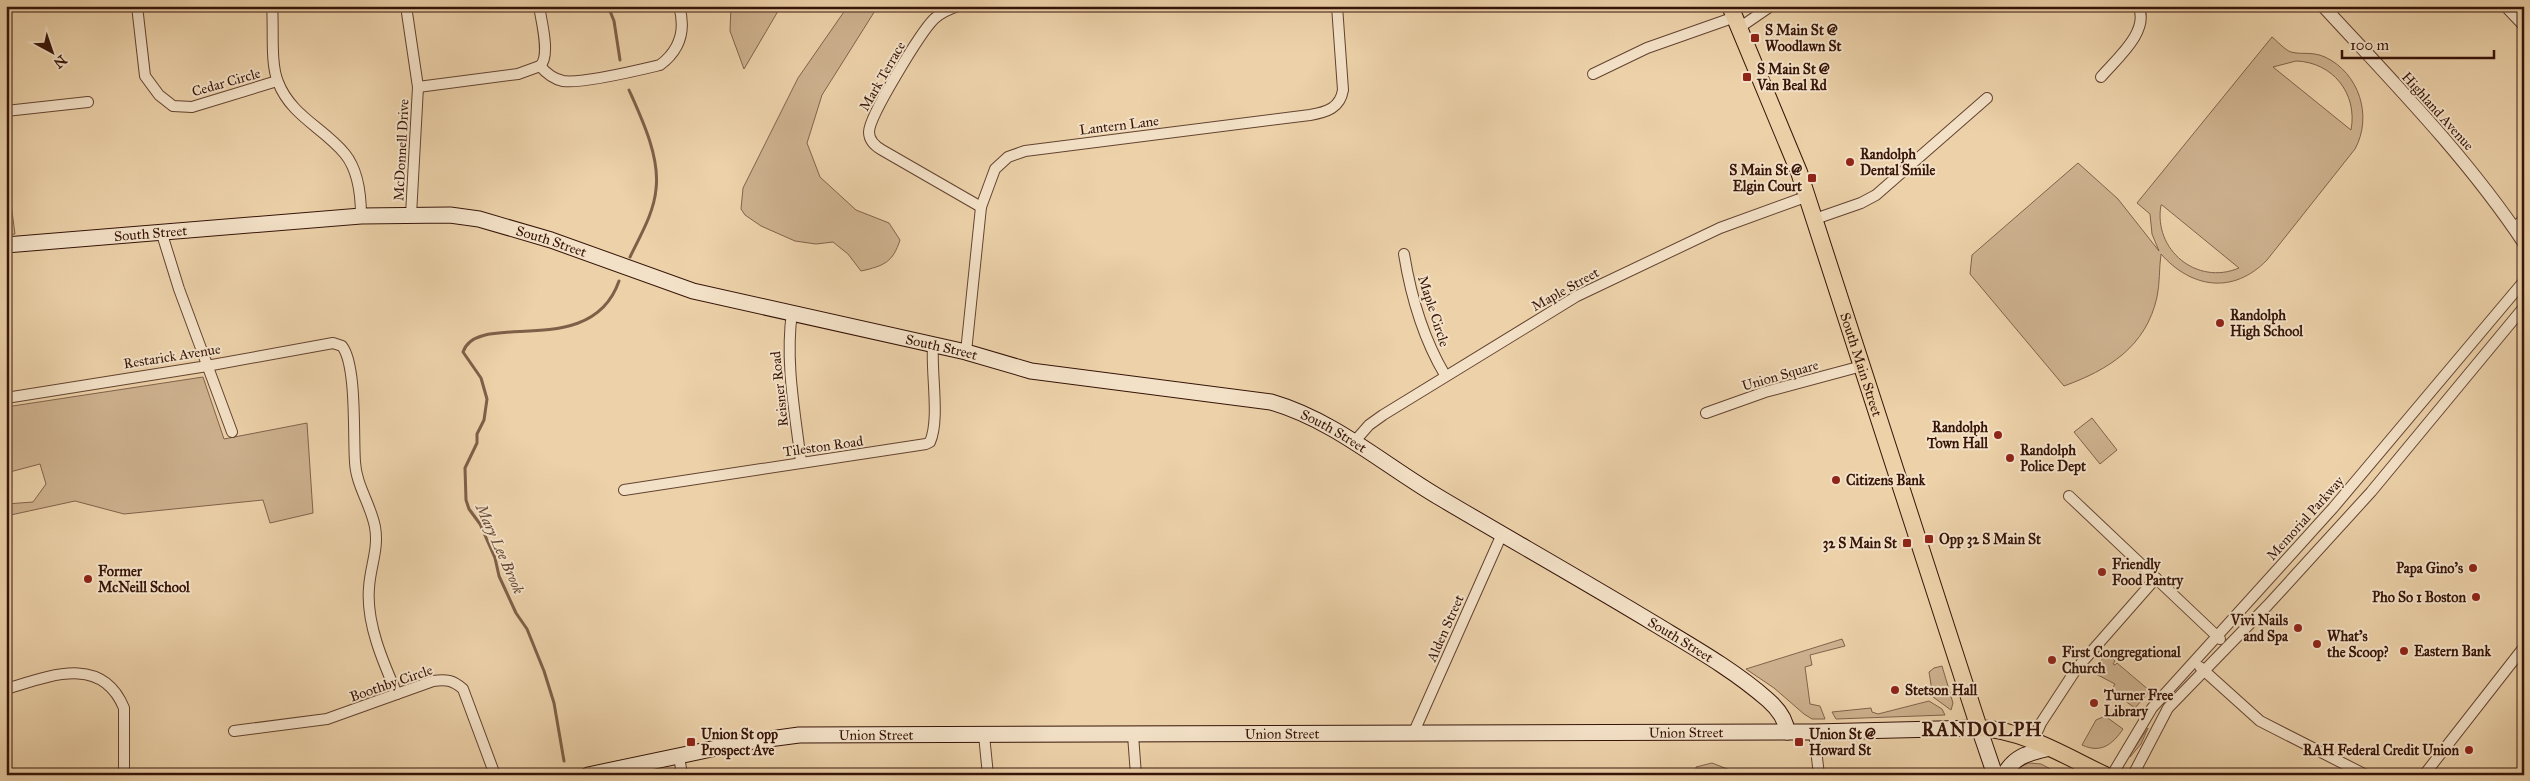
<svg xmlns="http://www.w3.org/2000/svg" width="2530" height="781" font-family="'IM FELL Great Primer',serif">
	<rect width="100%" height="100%" fill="#ecd1a9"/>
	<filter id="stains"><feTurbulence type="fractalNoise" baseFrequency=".004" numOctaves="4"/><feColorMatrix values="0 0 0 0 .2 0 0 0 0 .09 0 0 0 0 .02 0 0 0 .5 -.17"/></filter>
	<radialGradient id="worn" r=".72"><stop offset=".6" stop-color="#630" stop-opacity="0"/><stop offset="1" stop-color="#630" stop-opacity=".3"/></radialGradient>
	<g fill="#cdb18e" stroke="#82624b" fill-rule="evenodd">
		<polygon points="731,6 781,6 744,69 730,31"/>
		<path d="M848,6H878L822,95L807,143L820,177L856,210L889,223L900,240C893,262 884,266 861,271L848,254L833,242L816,244L795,241L761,226L745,215L741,209L743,188L798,78Z"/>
		<path d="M2272,37C2277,41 2285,50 2291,52C2302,55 2311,51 2325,57C2359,73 2373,116 2355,149L2267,260C2233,295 2191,288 2161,254C2159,268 2160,283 2157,297C2146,347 2108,370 2064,386L1970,274L1972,255L2078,163L2118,199L2159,251L2152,234L2150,214L2137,203ZM2296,61C2332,62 2358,93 2351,130L2273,67ZM2161,205H2162L2239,268C2197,286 2153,250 2161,205Z"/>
		<polygon points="6,166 15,234 6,235"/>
		<polygon points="203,377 224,439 307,423 313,513 270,523 263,500 124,514 75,501 6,516 6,504 33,502 46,484 40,464 6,473 6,407"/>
		<polygon points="2092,418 2117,450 2100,464 2074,432"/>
		<polygon points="1842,639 1845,646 1810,655 1812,665 1805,667 1810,704 1820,706 1825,719 1812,719 1804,714 1774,688 1746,669"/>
		<polygon points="2107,653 2115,661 2113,664 2115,665 2117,663 2150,691 2135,708 2111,691 2115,684 2092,672"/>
		<polygon points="1942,666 1953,703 1951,710 1933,697 1929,672 1934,668"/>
		<polygon points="1929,701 1942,709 1945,715 1836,719 1832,712 1871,708 1872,712 1878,714"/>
		<path d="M2105,716L2123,729C2113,744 2101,754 2082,745L2096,720Z"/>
		<polygon points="2148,728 2141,744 2130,757 2129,756"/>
		<polygon points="1712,763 1730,770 1734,775 1696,775 1696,767"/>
		<polygon points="2029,763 2041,764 2062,775 2014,775 2021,766"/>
	</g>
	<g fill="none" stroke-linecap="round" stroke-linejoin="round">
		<g stroke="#7e5f48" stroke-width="3">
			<polyline points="608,6 614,21 620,60"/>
			<path d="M629,90C642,119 660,157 656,189C654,213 640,236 630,257"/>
			<path d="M564,761L554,703L544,671L527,629L516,613L499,576L495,558L480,524L469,509L466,500L465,468L477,443V434L484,420L487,399L481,378L463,352C477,309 591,362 619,281"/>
		</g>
		<defs>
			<g id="minor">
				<polyline points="137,6 145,76 159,95 173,106 192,107 277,81"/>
				<path d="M272,6C274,28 270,63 278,82C291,116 324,128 345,154C358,170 361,197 361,216"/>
				<polyline points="406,6 418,87 411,215"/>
				<path d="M958,6C949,9 941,12 934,19C921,32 869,116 869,132C869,141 875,146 882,150L981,207"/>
				<polyline points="2505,6 2524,26"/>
				<polyline points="1739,28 1771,6"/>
				<path d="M540,66C546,73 553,79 563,81C582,84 639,70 660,65C680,50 686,30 679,6"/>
				<polyline points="1593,74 1647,48 1735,17"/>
				<path d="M2101,77C2115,60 2151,31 2138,6"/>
				<path d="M418,87L518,74L540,66C551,56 541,20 539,6"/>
				<polyline points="6,111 88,102"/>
				<polyline points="1815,219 1861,203 1876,195 1987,98"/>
				<polyline points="2514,228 2524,219"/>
				<polyline points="161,231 179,289 232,432"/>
				<path d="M1404,254C1411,297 1423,338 1445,375"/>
				<path d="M792,312C785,363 795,412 801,462"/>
				<path d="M966,352L981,207L995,169L1008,157L1025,151L1310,115C1327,112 1340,108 1343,90L1337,6"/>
				<path d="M6,398L201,367L333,343L342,346C357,365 353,437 355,462C356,485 371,505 375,527C379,549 370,567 369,588C366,623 383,662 397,694"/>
				<polyline points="1706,413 1765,392 1862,366"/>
				<polyline points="1355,441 1369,425 1383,415 1577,296 1720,228 1808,196"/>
				<path d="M624,490L926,444L930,442C940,419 931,374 933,346"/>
				<polyline points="2069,496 2220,639"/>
				<polyline points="2200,667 2260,721 2366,775"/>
				<path d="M6,689C49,676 102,654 124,708V775"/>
				<path d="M234,731L327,719L433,681C446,679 453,680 463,689L495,775"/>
				<polyline points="1814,732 1819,775"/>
				<polyline points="1413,734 1502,534"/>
				<polyline points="984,735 988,775"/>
				<polyline points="1133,735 1136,775"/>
				<polyline points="2033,741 2041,723 2077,668 2156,578"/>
				<polyline points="679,756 682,775"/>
				<polyline points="2112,775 2152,708 2333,508 2524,281"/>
				<polyline points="2133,775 2168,708 2268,605 2371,492 2524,307"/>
				<polyline points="2424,775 2524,647"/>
			</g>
			<path id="tertiary" d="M2323,6C2393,82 2466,156 2524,243"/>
			<g id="secondary">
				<path id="s1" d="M6,245L361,216L450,215L479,219L551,240L693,291L966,352L1031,371L1271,402C1336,421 1385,466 1442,499C1513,541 1584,581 1655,624C1693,647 1734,670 1768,700C1777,708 1786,719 1787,732"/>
				<path id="s2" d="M588,775L740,743L799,735L1814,732L1979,728L1995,775"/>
				<path d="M2004,775C2015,755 2029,753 2050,748"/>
			</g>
			<g id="primary">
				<path id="s3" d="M1730,6L1799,172L1979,728C2024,730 2065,756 2105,775"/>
			</g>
		</defs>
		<use href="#minor" stroke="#644330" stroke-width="12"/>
		<use href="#tertiary" stroke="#644330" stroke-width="14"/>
		<use href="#secondary" stroke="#361408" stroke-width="17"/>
		<use href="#primary" stroke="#361408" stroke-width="18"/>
		<use href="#minor" stroke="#f3e1c7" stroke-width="10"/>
		<use href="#tertiary" stroke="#f3e1c7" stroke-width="12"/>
		<use href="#secondary" stroke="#f3e1c7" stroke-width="15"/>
		<use href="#primary" stroke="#ecd1a9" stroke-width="16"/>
	</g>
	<g fill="#8f2418" stroke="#f3e1c7" stroke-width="2">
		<rect x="1750" y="33" width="10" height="10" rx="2.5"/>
		<rect x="1742" y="72" width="10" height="10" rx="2.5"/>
		<circle cx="1850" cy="162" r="5"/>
		<rect x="1807" y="173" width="10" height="10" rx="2.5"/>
		<circle cx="2220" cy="323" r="5"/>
		<circle cx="1998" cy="435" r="5"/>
		<circle cx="2010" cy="458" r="5"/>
		<circle cx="1836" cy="480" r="5"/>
		<rect x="1924" y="534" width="10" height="10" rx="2.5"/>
		<rect x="1902" y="538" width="10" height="10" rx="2.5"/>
		<circle cx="2473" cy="568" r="5"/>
		<circle cx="2102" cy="572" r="5"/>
		<circle cx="88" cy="579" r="5"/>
		<circle cx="2476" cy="597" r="5"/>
		<circle cx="2298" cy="628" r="5"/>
		<circle cx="2317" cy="644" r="5"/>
		<circle cx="2404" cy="651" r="5"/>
		<circle cx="2052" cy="660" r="5"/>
		<circle cx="1895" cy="690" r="5"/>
		<circle cx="2094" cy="703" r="5"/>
		<rect x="686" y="737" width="10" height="10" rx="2.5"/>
		<rect x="1794" y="737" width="10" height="10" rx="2.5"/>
		<circle cx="2469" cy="750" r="5"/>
	</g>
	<g text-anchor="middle" stroke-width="4" stroke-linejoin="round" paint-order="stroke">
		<g font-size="14" font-weight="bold" fill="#361408" stroke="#f3e1c7" text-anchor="start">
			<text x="1765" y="35">S Main St @<tspan x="1765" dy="16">Woodlawn St</tspan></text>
			<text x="1757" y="74">S Main St @<tspan x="1757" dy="16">Van Beal Rd</tspan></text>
			<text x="1860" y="159">Randolph<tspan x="1860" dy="16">Dental Smile</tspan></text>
			<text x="1802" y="175" text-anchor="end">S Main St @<tspan x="1802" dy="16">Elgin Court</tspan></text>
			<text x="2230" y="320">Randolph<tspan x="2230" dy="16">High School</tspan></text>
			<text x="1988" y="432" text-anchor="end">Randolph<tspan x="1988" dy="16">Town Hall</tspan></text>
			<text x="2020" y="455">Randolph<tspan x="2020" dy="16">Police Dept</tspan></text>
			<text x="1846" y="485">Citizens Bank</text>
			<text x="1939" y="544">Opp 32 S Main St</text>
			<text x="1897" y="548" text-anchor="end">32 S Main St</text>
			<text x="2112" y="569">Friendly<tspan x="2112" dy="16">Food Pantry</tspan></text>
			<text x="2463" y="573" text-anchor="end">Papa Gino's</text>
			<text x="98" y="576">Former<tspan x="98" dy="16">McNeill School</tspan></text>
			<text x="2466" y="602" text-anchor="end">Pho So 1 Boston</text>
			<text x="2288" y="625" text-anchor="end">Vivi Nails<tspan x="2288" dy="16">and Spa</tspan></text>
			<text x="2327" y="641">What's<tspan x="2327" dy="16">the Scoop?</tspan></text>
			<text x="2414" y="656">Eastern Bank</text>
			<text x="2062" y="657">First Congregational<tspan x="2062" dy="16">Church</tspan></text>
			<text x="1905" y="695">Stetson Hall</text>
			<text x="2104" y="700">Turner Free<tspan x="2104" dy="16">Library</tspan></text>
			<text x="701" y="739">Union St opp<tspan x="701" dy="16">Prospect Ave</tspan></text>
			<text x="1809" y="739">Union St @<tspan x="1809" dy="16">Howard St</tspan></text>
			<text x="2459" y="755" text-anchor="end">RAH Federal Credit Union</text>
		</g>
		<g font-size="14" fill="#361408" stroke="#f3e1c7">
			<text transform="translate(882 76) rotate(-60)" y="5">Mark Terrace</text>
			<text transform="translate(226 82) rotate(-16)" y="5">Cedar Circle</text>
			<text transform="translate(2438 111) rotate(48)" y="5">Highland Avenue</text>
			<text transform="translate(1119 125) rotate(-7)" y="5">Lantern Lane</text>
			<text transform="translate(401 150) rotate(-87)" y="5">McDonnell Drive</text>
			<text dy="5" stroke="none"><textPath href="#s1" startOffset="145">South Street</textPath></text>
			<text dy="5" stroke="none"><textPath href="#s1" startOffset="550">South Street</textPath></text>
			<text transform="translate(1565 289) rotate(-29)" y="5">Maple Street</text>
			<text transform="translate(1434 311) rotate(72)" y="5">Maple Circle</text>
			<text dy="5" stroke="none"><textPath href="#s1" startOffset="955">South Street</textPath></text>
			<text transform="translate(172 356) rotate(-9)" y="5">Restarick Avenue</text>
			<text dy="5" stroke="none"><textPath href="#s3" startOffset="382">South Main Street</textPath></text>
			<text transform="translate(1780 375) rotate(-16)" y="5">Union Square</text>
			<text transform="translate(779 389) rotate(-96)" y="5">Reisner Road</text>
			<text dy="5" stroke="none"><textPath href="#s1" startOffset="1359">South Street</textPath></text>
			<text transform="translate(823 446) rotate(-8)" y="5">Tileston Road</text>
			<text transform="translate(2305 518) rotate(-48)" y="5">Memorial Parkway</text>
			<text transform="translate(1445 628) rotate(-66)" y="5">Alden Street</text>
			<text dy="5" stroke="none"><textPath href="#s1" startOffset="1764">South Street</textPath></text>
			<text transform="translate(391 683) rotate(-19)" y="5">Boothby Circle</text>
			<text dy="5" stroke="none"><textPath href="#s2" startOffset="1102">Union Street</textPath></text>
			<text dy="5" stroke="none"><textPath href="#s2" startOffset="292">Union Street</textPath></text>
			<text dy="5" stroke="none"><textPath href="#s2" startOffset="698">Union Street</textPath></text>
		</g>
		<g font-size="15" font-style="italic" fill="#664632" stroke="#f3e1c7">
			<text transform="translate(500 549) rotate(66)" y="5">Mary Lee Brook</text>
		</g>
		<g font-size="19" font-weight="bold" letter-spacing="1" fill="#361408" stroke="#f3e1c7">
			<text x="1982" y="736">RANDOLPH</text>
		</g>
	</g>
	<rect width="2530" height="781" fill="none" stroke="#ecd1a9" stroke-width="25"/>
	<rect x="8" y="8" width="2515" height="766" fill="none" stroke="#361408" stroke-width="2.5"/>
	<rect x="12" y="12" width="2505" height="756" fill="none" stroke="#361408"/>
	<g transform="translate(52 52) rotate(140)" stroke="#f3e1c7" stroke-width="4" paint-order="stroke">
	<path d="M0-4L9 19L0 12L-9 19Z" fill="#361408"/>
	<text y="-8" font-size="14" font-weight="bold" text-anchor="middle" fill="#361408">N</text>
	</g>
	<path d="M2342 50v8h152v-8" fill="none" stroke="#361408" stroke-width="2.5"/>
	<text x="2350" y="50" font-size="15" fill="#361408" stroke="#f3e1c7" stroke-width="4" paint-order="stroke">100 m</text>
	<rect width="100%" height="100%" filter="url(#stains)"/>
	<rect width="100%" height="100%" fill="url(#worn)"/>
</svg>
